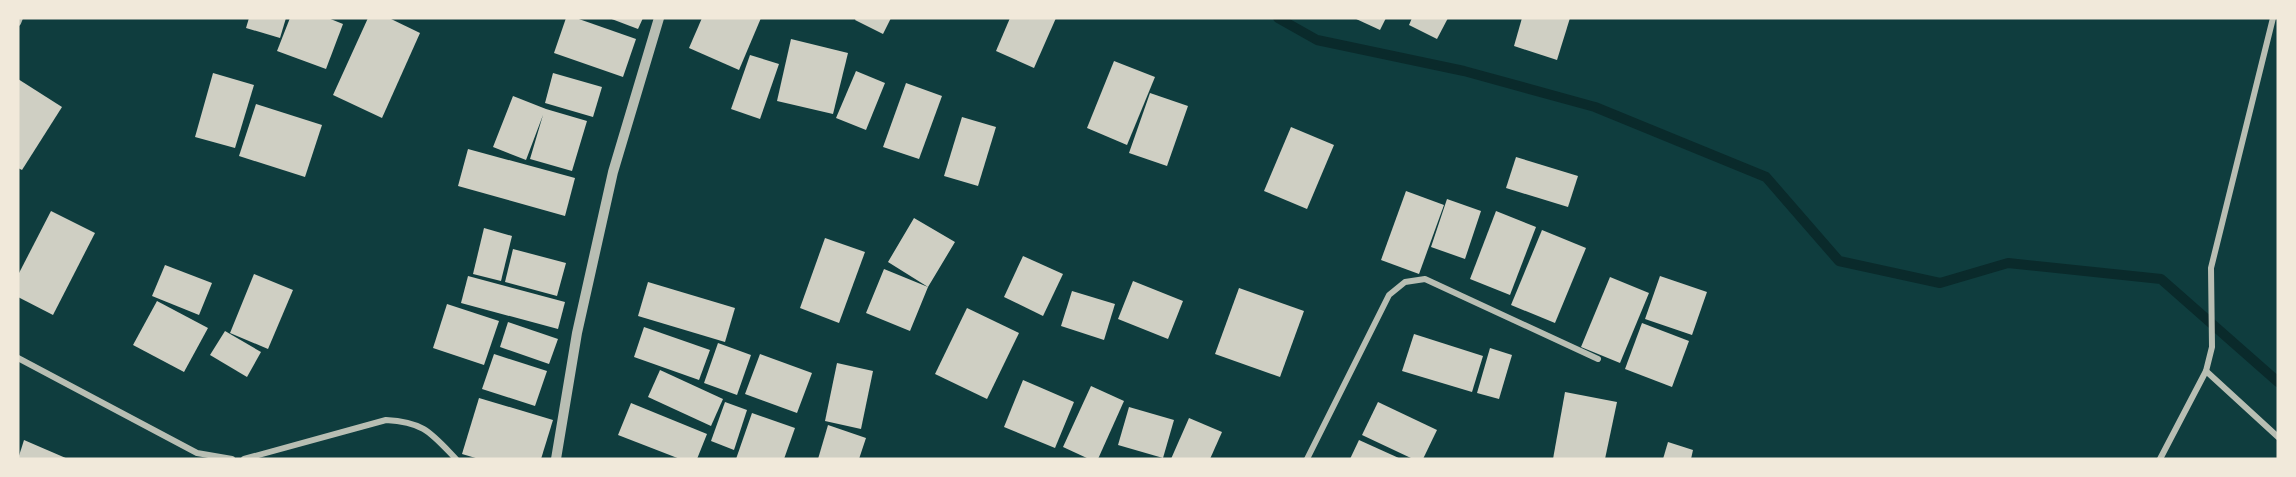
<svg xmlns="http://www.w3.org/2000/svg" width="2296" height="477" font-family="'PT Sans Narrow',sans-serif">
	<rect width="100%" height="100%" fill="#0f3d3e"/>
	<g fill="none" stroke-linecap="round" stroke-linejoin="round">
		<polyline stroke="#0a2a2b" stroke-width="10" points="1278,18 1317,40 1464,71 1595,107 1766,177 1839,261 1940,283 2008,263 2161,279 2278,382"/>
	</g>
	<g fill="#cfcfc3">
		<polygon points="249,18 286,18 280,38 246,28"/>
		<polygon points="290,18 328,18 343,24 326,69 277,51"/>
		<polygon points="368,18 389,18 420,33 382,118 333,95"/>
		<polygon points="566,18 576,18 636,39 623,77 554,53"/>
		<polygon points="609,18 643,18 638,29"/>
		<polygon points="702,18 761,18 739,70 689,48"/>
		<polygon points="856,18 891,18 883,34 855,20"/>
		<polygon points="1010,18 1056,18 1034,68 996,51"/>
		<polygon points="1354,18 1386,18 1380,30"/>
		<polygon points="1412,18 1448,18 1437,39 1409,25"/>
		<polygon points="1522,18 1570,18 1557,60 1514,46"/>
		<polygon points="791,39 848,53 833,114 777,101"/>
		<polygon points="750,55 779,64 760,119 731,109"/>
		<polygon points="1114,61 1155,77 1127,145 1087,128"/>
		<polygon points="856,71 885,83 866,130 836,118"/>
		<polygon points="213,73 254,85 235,148 195,137"/>
		<polygon points="553,73 602,87 593,117 545,103"/>
		<polygon points="18,79 62,107 22,170 18,168"/>
		<polygon points="906,83 942,96 919,159 883,147"/>
		<polygon points="1150,93 1188,106 1167,166 1129,153"/>
		<polygon points="513,96 546,109 587,121 572,171 530,159 543,115 526,160 493,147"/>
		<polygon points="256,104 322,125 305,177 239,156"/>
		<polygon points="962,117 996,127 978,186 944,176"/>
		<polygon points="1291,127 1334,145 1307,209 1264,191"/>
		<polygon points="468,149 575,178 565,216 458,186"/>
		<polygon points="1516,157 1578,176 1568,207 1506,188"/>
		<polygon points="1406,191 1444,205 1419,274 1381,260"/>
		<polygon points="1447,199 1481,211 1465,259 1431,247"/>
		<polygon points="51,211 95,233 53,315 18,297 18,275"/>
		<polygon points="1496,211 1536,227 1510,295 1470,279"/>
		<polygon points="914,218 955,242 928,287 910,331 866,313 884,269 928,287 888,262"/>
		<polygon points="484,228 512,236 501,281 473,274"/>
		<polygon points="1542,230 1586,248 1555,323 1511,305"/>
		<polygon points="825,238 865,252 839,323 800,308"/>
		<polygon points="513,249 566,263 557,296 505,282"/>
		<polygon points="1023,256 1063,274 1043,316 1004,297"/>
		<polygon points="165,265 212,283 199,315 152,296"/>
		<polygon points="254,274 293,290 268,349 230,333"/>
		<polygon points="468,276 565,302 558,329 461,303"/>
		<polygon points="1660,276 1707,292 1692,335 1645,319"/>
		<polygon points="1610,277 1649,293 1620,363 1581,347"/>
		<polygon points="1133,281 1183,301 1168,339 1118,319"/>
		<polygon points="648,282 735,308 725,342 638,316"/>
		<polygon points="1239,288 1304,311 1280,377 1215,354"/>
		<polygon points="1072,291 1115,304 1104,340 1061,326"/>
		<polygon points="157,301 208,328 184,372 133,345"/>
		<polygon points="447,304 499,321 484,365 433,348"/>
		<polygon points="967,308 1019,333 987,399 935,374"/>
		<polygon points="508,322 558,339 549,364 500,347"/>
		<polygon points="1642,323 1689,341 1672,387 1625,369"/>
		<polygon points="644,327 710,350 699,380 634,357"/>
		<polygon points="225,331 261,352 247,377 210,355"/>
		<polygon points="1414,334 1483,356 1472,392 1402,371"/>
		<polygon points="718,343 751,355 737,395 704,383"/>
		<polygon points="1490,348 1512,355 1499,399 1477,393"/>
		<polygon points="494,354 547,371 535,406 482,389"/>
		<polygon points="760,354 812,373 797,413 745,394"/>
		<polygon points="837,363 873,371 861,429 825,421"/>
		<polygon points="660,370 723,399 711,426 648,397"/>
		<polygon points="1023,380 1074,402 1055,448 1004,427"/>
		<polygon points="1091,386 1124,401 1098,459 1089,459 1063,447"/>
		<polygon points="1565,392 1617,402 1605,459 1553,459"/>
		<polygon points="479,398 553,420 541,459 479,459 462,454"/>
		<polygon points="725,402 747,410 734,450 711,441"/>
		<polygon points="1378,402 1437,430 1423,459 1413,459 1362,435"/>
		<polygon points="631,403 707,434 697,459 680,459 618,435"/>
		<polygon points="1129,407 1174,420 1163,458 1118,445"/>
		<polygon points="752,413 795,428 784,459 736,459"/>
		<polygon points="1189,418 1222,432 1210,459 1171,459"/>
		<polygon points="828,425 866,438 859,459 818,459"/>
		<polygon points="24,440 68,459 18,459"/>
		<polygon points="1359,440 1401,459 1350,459"/>
		<polygon points="1668,442 1693,450 1691,459 1663,459"/>
	</g>
	<g fill="none" stroke-linecap="round" stroke-linejoin="round">
		<g stroke="#b8beb3" stroke-width="6">
			<polyline points="18,23 20,18"/>
			<polyline points="18,358 197,453 232,459"/>
			<polyline points="2206,371 2278,437"/>
			<path d="M244,459L386,420C424,422 431,433 456,459"/>
			<polyline points="1307,459 1389,295 1405,282 1425,279 1598,359"/>
			<polyline points="2160,459 2206,371 2212,347 2211,268 2273,18"/>
		</g>
		<polyline stroke="#b8beb3" stroke-width="10" points="556,459 577,333 613,172 659,18"/>
	</g>
	<rect width="2296" height="477" fill="none" stroke="#f1e9da" stroke-width="39"/>
</svg>
